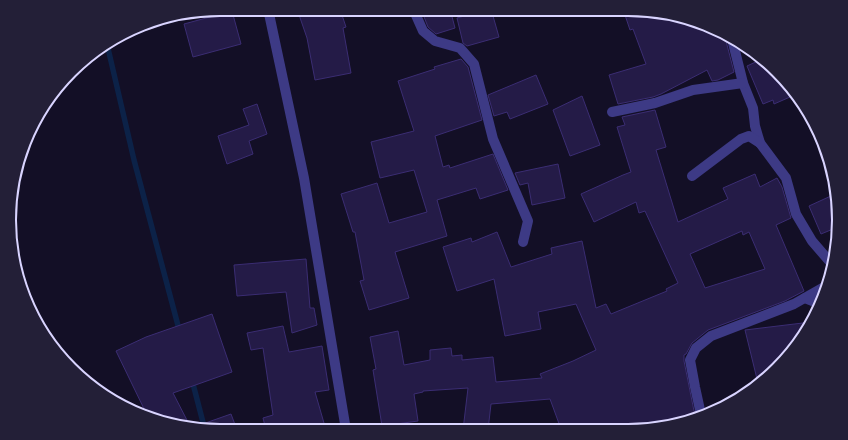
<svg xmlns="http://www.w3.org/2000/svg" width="848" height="440" font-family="Karla,sans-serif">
	<rect width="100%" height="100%" fill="#130f26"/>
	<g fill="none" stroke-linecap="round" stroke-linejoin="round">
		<g stroke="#0c2248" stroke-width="5.5">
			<polyline points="107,44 134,160 180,333"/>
			<polyline points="192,380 205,430"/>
		</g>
	</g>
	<g fill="#241b47" stroke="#3b2d73" fill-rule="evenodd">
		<polygon points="297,9 340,9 346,27 343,28 351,73 315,80 307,38"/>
		<polygon points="421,9 450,9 455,28 436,34 428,27"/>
		<polygon points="491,9 499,37 467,46 463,43 457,18"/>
		<polygon points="623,9 642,9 722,31 727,36 726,41 734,72 718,80 712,81 707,70 661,94 653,97 618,104 609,75 646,64 633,29 630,30"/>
		<polygon points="232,11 241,44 193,57 184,24"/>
		<polygon points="461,59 468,67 482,120 435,136 443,167 449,165 450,168 493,154 508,190 480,199 476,188 437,200 447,236 395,252 409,298 369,310 360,281 364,280 355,232 353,232 341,194 377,183 389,223 427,212 414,170 380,178 371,142 414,131 398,81 435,69 434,67"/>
		<polygon points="760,60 787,81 792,91 788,93 790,97 774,104 773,100 763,104 747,66"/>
		<polygon points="536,75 548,104 510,119 507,112 494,116 488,95"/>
		<polygon points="582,96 600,145 570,156 553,110"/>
		<polygon points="257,104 267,134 249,141 253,154 227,164 218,136 249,125 243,109"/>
		<path d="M655,110L666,147L656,150L678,222L728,199L723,188L755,174L760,187L777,178L782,187L791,218L776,225L804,291L785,301L708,330L692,343L686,354L684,355V361L694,411L698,418L656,429H561L550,399L491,404L488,430H463L468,388L423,391V392L414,394L418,421L382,426L373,370L376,369L370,337L398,331L404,365L430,360V350L451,348L452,356L462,355V360L493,357L496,382L542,378L540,374L573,361L596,350L576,304L538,312L541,329L505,336L494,279L457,291L443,247L471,238L472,242L497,232L511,267L552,254L551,248L582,241L596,308L606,304L611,314L667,291L666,289L678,283L645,211L639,213L636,202L594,222L581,194L623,175L631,172L617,127L625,125L622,117ZM742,231L743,235L749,232L765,269L705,288L690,254Z"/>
		<polygon points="558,164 565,198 532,205 528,183 520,185 515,173"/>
		<polygon points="833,195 838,227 821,234 809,206"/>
		<polygon points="306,259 310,308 314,308 317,325 292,333 286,292 237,296 234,265"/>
		<polygon points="212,314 232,372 173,393 190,426 147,415 116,351 146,337"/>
		<polygon points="811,322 787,359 768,376 757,379 745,330"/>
		<polygon points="283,326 289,352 322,346 329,390 315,392 326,430 266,430 263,418 273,415 263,348 251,350 247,333"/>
		<polygon points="231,414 237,430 206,431 194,427"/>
	</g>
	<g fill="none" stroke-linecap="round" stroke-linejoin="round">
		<g stroke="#3d3a85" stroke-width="10">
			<polyline points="268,9 304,178 346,430"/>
			<polyline points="414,9 415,13 423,31 435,41 460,48 474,64 493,139 528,221 523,242"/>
			<polyline points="732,39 743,83 753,108 755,126 760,143 786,178 796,214 812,241 831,263"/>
			<polyline points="612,112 655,103 693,90 743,83"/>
			<polyline points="692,176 741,139 749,136 760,143"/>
			<polyline points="805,298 820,304"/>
			<polyline points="704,416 700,410 695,387 690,360 696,348 711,336 794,304 824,287"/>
		</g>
	</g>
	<path d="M0 0H848V440H0ZM220 16H628A204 204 0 0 1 832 220V220A204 204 0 0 1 628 424H220A204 204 0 0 1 16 220V220A204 204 0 0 1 220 16Z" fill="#231f37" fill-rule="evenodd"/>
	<path fill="none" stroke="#d9d4ff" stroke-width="2" d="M220 16H628A204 204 0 0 1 832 220V220A204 204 0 0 1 628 424H220A204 204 0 0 1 16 220V220A204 204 0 0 1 220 16Z"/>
</svg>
